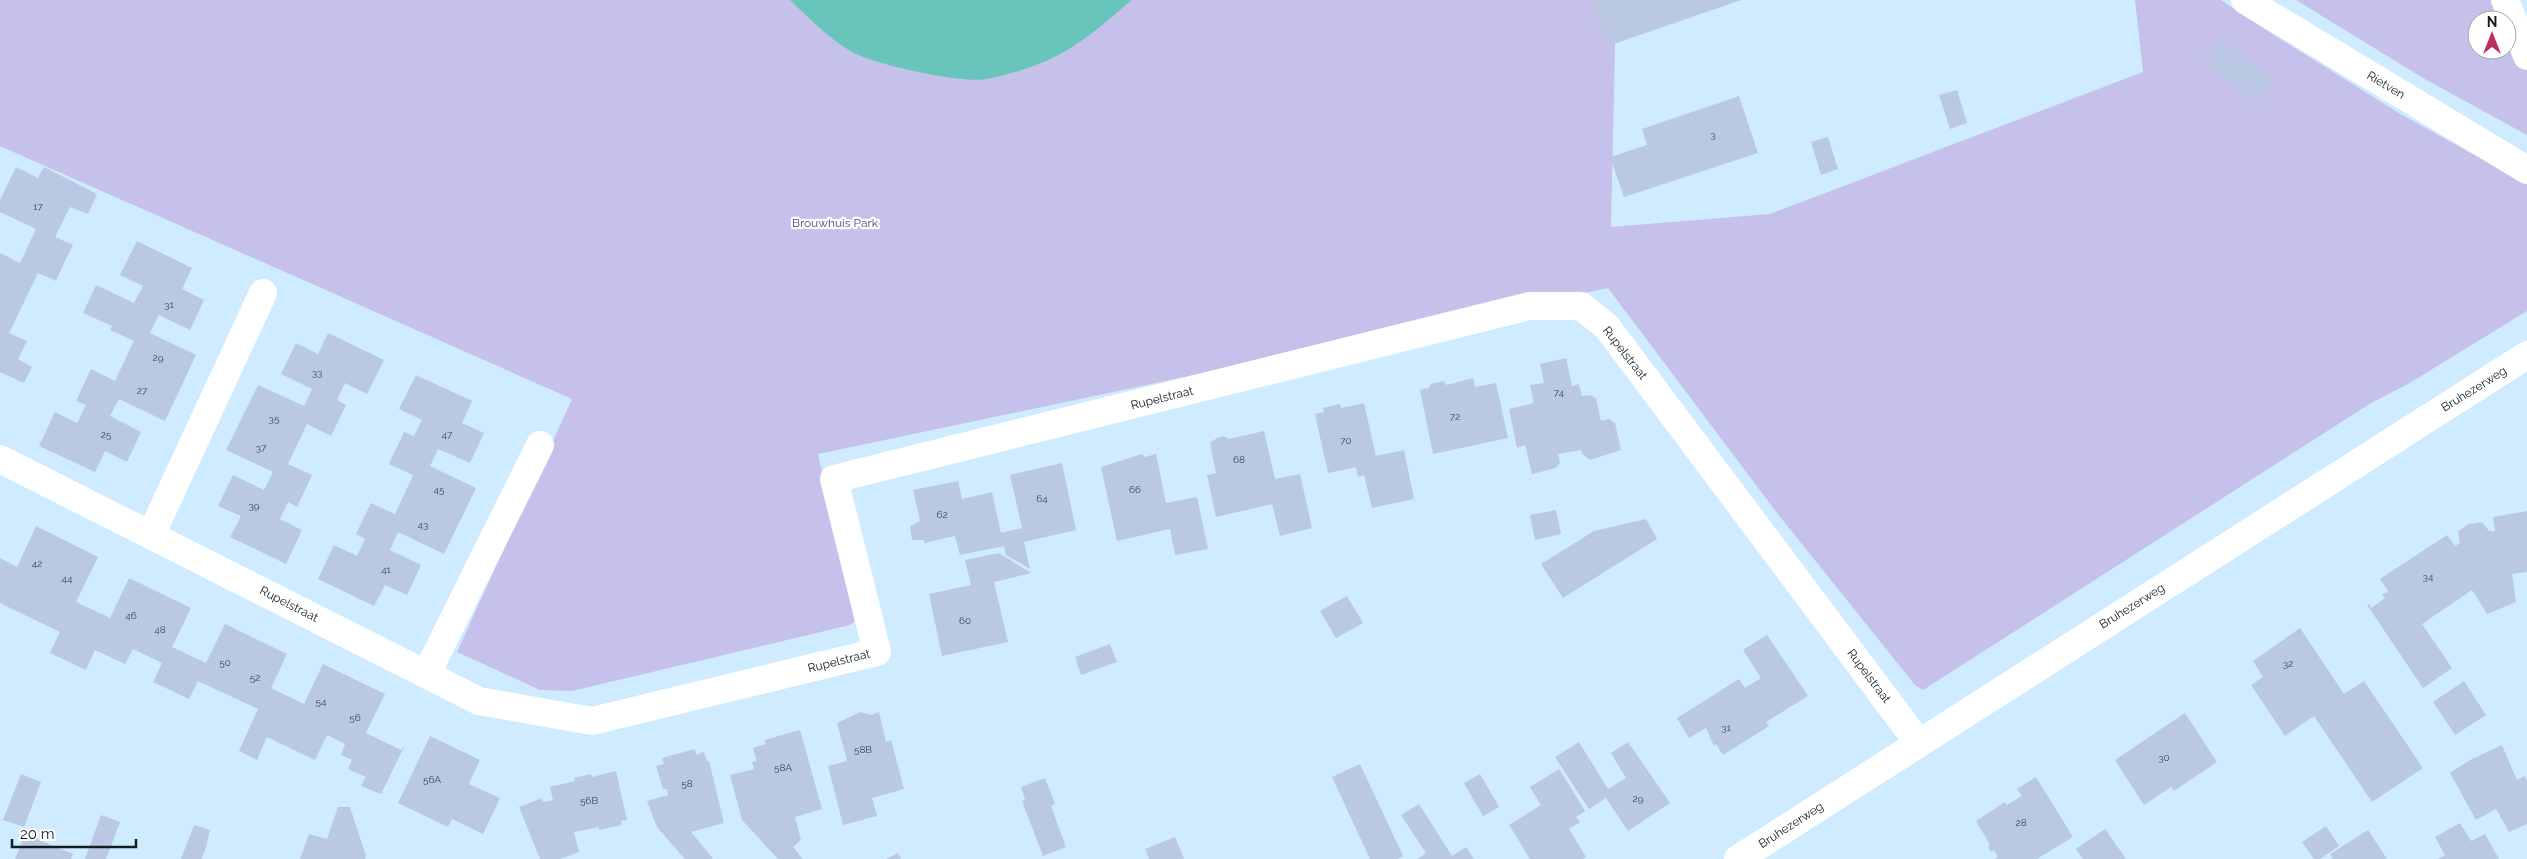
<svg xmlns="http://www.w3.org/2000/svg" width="2527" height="859" font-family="Raleway,sans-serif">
	<rect width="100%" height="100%" fill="#ceebff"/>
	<g fill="#c5c1ea" fill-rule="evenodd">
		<polygon points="0,0 1616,0 1611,227 1770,214 2143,72 2135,0 2221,0 2266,30 2402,115 2527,184 2527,311 2408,384 2371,403 1923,690 1915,685 1777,513 1608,288 818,454 855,621 850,625 572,691 540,690 457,652 572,399 0,146"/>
		<path d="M2296,0H2501L2527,68V135L2423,78ZM2477,20H2507V50H2477Z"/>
	</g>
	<path fill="#69c5bc" d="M790,0H1132C1110,18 1088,39 1062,53C1041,65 1011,74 987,79C962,84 878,65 854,53C830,40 809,18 790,0Z"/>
	<g fill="#bbc8e3">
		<polygon points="1592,0 1741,0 1608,46"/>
		<polygon points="2222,39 2273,80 2256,102 2205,62"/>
		<polygon points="1957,90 1967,123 1950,129 1939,95"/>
		<polygon points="1739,96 1758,153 1624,197 1610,157 1647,145 1642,129"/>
		<polygon points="1828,137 1838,169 1821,175 1811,142"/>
		<polygon points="16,167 38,178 44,167 97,194 88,214 70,207 55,237 73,245 64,263 56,281 38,273 9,333 27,341 18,359 32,367 24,383 0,372 0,253 20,263 36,229 0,212 0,200"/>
		<polygon points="137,241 192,268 182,289 204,300 190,330 159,315 150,333 196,355 165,421 119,399 110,416 141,432 127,462 105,451 95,472 39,446 55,412 77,423 86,405 76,401 91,369 115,381 134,341 110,330 112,326 83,313 96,285 134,303 143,286 120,275"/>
		<polygon points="328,333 384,360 367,394 345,383 337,400 346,405 331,436 307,424 288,464 312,475 297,507 288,502 280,519 302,530 286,564 230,537 241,516 218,506 233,475 264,490 273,472 226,450 258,385 304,406 312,389 281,374 296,343 318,354"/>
		<polygon points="1566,358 1572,386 1579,384 1582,396 1590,395 1596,398 1601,421 1609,419 1615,423 1621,450 1590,460 1582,454 1581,450 1558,454 1560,463 1556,468 1532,474 1525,445 1517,448 1509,409 1534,403 1530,385 1544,383 1540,364"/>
		<polygon points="416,375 472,401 462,423 484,433 470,463 438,449 430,466 476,488 444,554 398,532 390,550 421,565 407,595 385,585 374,606 318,579 334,545 357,556 365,539 356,534 371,503 395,514 404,495 413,475 389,464 404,432 414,436 422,420 399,409"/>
		<polygon points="1473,378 1475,387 1496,383 1508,438 1433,454 1420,390 1429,388 1431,384 1443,381 1447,385"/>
		<polygon points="1364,403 1376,456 1404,450 1414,499 1372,508 1364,475 1358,477 1356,467 1328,473 1315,414 1324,412 1323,408 1340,404 1341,408"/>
		<polygon points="1264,431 1275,479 1300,474 1312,528 1280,536 1272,504 1216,517 1207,475 1216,473 1210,443 1217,438 1224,436 1229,439"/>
		<polygon points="1142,454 1145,457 1156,454 1166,503 1197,497 1208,549 1175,555 1170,529 1117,541 1101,467"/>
		<polygon points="1062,463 1076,530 1024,542 1030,569 1006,555 1004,546 960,555 955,536 924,543 924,540 912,540 910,526 920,521 913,490 958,481 962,499 992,492 1001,533 1022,528 1010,475"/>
		<polygon points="1556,510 1561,534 1535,540 1530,515"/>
		<polygon points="2527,511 2527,572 2512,574 2516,602 2487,614 2472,590 2422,624 2452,668 2423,688 2367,605 2369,604 2371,608 2385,598 2382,595 2388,591 2380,579 2447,535 2455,546 2460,543 2458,531 2469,524 2482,522 2489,531 2495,531 2493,517"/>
		<polygon points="1646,519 1657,539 1563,598 1541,564 1594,531"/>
		<polygon points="36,526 98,557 76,602 110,618 129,578 191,608 172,647 206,663 225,624 287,654 271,688 304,704 323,664 385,694 366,733 401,750 405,745 381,794 361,786 366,777 348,769 352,760 341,755 345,744 327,735 315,760 267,737 257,760 239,751 258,709 198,681 189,699 170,690 153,682 162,663 133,649 125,664 95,650 86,670 50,653 60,632 0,603 0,558 17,567"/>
		<polygon points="999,553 1031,573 994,582 1008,642 942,656 929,594 971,585 965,560"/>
		<polygon points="1347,596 1363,623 1336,638 1320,611"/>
		<polygon points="2300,628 2344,694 2364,681 2423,768 2372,802 2314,716 2285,736 2251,685 2263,677 2253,661"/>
		<polygon points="1767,635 1808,696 1766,722 1769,726 1723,755 1716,744 1714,746 1706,728 1689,738 1677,718 1739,679 1745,688 1761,678 1743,650"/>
		<polygon points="1110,644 1117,662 1081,675 1075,657"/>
		<polygon points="2464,681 2486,715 2455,735 2433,702"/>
		<polygon points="860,712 872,715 879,712 886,742 891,740 904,789 872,798 877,816 843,825 828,766 847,761 837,723"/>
		<polygon points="2185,713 2217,762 2174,791 2171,787 2144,805 2115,760"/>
		<polygon points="800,730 822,809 795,817 801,840 793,847 803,859 778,859 742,820 730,775 754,769 752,762 757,761 753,748 766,744 764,740"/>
		<polygon points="430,736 480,760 469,784 500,798 483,834 452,819 448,827 398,803"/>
		<polygon points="1579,742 1608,789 1626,778 1611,753 1628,742 1670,803 1628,831 1606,798 1589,809 1555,757"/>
		<polygon points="2502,745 2517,780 2525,776 2527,781 2527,824 2509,832 2496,809 2476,820 2450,773 2470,760"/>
		<polygon points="695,749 696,755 704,752 707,761 709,761 724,823 691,832 713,859 685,859 657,827 647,801 668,795 667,789 663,789 656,766 664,764 662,758"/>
		<polygon points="1360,764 1403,856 1397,859 1370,859 1332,777"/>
		<polygon points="1559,769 1585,811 1576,817 1580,822 1569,829 1586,857 1583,859 1530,859 1509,825 1541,805 1530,787"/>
		<polygon points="616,771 627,820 621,821 622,825 599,830 599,827 574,832 579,852 560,859 540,859 519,807 542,798 543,802 553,800 550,787 575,781 574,778 591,774 592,777"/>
		<polygon points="21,774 41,782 24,827 3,820"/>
		<polygon points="1480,774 1499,807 1483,816 1464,783"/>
		<polygon points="2036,777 2073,837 2037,859 1995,859 1998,856 1994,850 1991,852 1988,846 1990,845 1976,821 2005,802 2007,805 2022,796 2017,789"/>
		<polygon points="1045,778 1055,804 1051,806 1066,847 1043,856 1022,801 1025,800 1021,787"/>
		<polygon points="1419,804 1452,856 1466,847 1474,859 1417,859 1426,853 1401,815"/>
		<polygon points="338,807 350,807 366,856 365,859 300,859 309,834 327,839"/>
		<polygon points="101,815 120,822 106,859 85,859"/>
		<polygon points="2460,823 2471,841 2485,834 2499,859 2438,859 2445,855 2435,837"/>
		<polygon points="194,825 210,830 206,847 202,859 181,859"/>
		<polygon points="2326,826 2339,846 2320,859 2314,859 2302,842"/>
		<polygon points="2105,829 2126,859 2083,859 2076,849"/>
		<polygon points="2368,830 2387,859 2333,859 2330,854"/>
		<polygon points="25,834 73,854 71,859 15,859"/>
		<polygon points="1175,837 1184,859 1149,859 1145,849"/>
		<polygon points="898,853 901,859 886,859"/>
	</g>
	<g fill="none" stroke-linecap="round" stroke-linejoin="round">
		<g stroke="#fff" stroke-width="28">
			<polyline points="2245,0 2527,170"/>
			<polyline points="2505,0 2527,56"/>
			<polyline points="0,459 479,701 592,721 877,652 834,479 1529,306 1581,306 1607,327 1918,742"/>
			<polyline points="151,535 263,293"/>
			<polyline points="427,673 540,445"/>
			<polyline points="1738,859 2527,355"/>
		</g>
	</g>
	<g text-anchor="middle" stroke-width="4.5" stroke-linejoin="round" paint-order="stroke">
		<g font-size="10" fill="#3c4753">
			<text x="1713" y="138">3</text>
			<text x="38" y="210">17</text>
			<text x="169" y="308">31</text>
			<text x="158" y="361">29</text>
			<text x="317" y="376">33</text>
			<text x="142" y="394">27</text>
			<text x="1559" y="396">74</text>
			<text x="1455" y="420">72</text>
			<text x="274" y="422">35</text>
			<text x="106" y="438">25</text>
			<text x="447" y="438">47</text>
			<text x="1346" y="444">70</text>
			<text x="261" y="451">37</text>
			<text x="1239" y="463">68</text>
			<text x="439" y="493">45</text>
			<text x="1135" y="493">66</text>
			<text x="1042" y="502">64</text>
			<text x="254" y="509">39</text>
			<text x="942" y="518">62</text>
			<text x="423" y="528">43</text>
			<text x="37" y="567">42</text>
			<text x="386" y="573">41</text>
			<text x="2428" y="580">34</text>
			<text x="67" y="582">44</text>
			<text x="131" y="619">46</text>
			<text x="965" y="624">60</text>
			<text x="160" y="633">48</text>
			<text x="225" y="666">50</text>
			<text x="2288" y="667">32</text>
			<text x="255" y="681">52</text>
			<text x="321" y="705">54</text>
			<text x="355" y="721">56</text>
			<text x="1726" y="731">31</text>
			<text x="863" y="753">58B</text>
			<text x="2164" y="761">30</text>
			<text x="783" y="771">58A</text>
			<text x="432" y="783">56A</text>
			<text x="687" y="787">58</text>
			<text x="1638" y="802">29</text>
			<text x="589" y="804">56B</text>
			<text x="2021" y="826">28</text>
		</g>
		<g font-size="12" fill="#121c23" stroke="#fff">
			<text transform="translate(2386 85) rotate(31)" y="4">Rietven</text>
			<text transform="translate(1625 353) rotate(52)" y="4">Rupelstraat</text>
			<text transform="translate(2474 389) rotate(-32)" y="4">Bruhezerweg</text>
			<text transform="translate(1162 398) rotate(-14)" y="4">Rupelstraat</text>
			<text transform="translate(289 604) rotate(27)" y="4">Rupelstraat</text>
			<text transform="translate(2132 606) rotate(-32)" y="4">Bruhezerweg</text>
			<text transform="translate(839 661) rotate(-14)" y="4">Rupelstraat</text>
			<text transform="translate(1869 676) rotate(53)" y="4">Rupelstraat</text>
			<text transform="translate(1791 825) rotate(-33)" y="4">Bruhezerweg</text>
		</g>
		<g font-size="12" fill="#4e3f8a" stroke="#fff">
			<text x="835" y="227">Brouwhuis Park</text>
		</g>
	</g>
	<g transform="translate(2492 35)"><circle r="24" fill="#ffffff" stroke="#a0a4a7"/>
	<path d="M0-4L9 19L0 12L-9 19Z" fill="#bd2f5f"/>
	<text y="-8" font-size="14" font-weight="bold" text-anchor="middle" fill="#121c23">N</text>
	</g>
	<path d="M12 839v8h124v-8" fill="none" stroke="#121c23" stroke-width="2.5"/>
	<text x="20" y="839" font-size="15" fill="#121c23" stroke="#ffffff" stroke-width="4" paint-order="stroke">20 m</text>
</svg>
